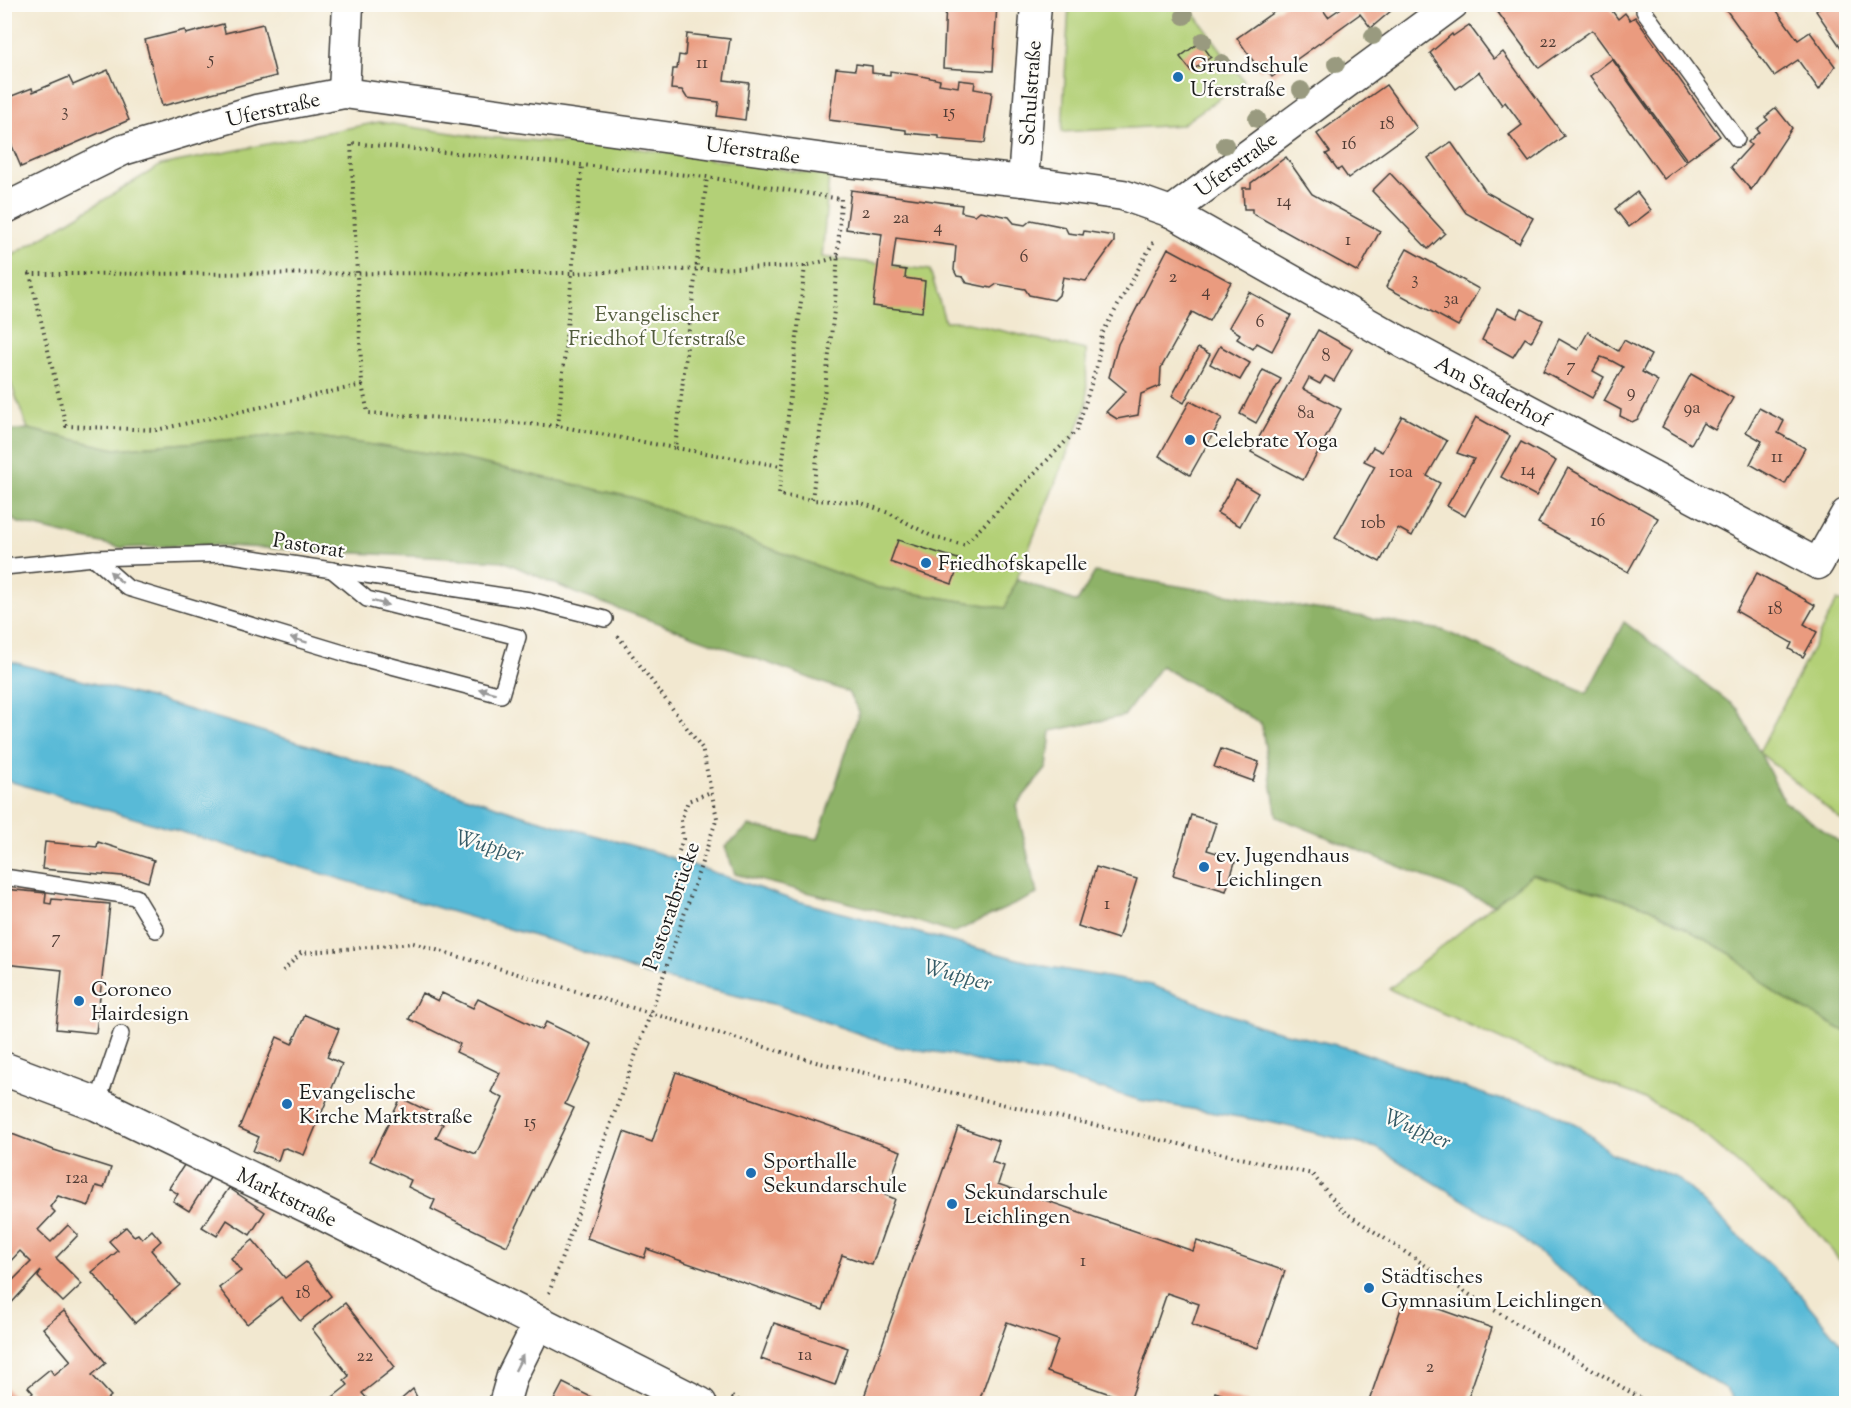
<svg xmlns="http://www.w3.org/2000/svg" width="1851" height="1408" font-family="'Sorts Mill Goudy',serif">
	<rect width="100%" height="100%" fill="#fdfcf7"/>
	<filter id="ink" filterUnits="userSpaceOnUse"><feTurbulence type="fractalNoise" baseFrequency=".0167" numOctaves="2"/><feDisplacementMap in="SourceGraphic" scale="12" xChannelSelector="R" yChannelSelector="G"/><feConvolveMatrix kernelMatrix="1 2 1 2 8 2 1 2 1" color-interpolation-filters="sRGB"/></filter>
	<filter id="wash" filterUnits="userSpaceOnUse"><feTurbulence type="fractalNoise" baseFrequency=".008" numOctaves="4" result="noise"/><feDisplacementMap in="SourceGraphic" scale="24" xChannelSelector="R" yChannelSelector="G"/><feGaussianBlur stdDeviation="1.35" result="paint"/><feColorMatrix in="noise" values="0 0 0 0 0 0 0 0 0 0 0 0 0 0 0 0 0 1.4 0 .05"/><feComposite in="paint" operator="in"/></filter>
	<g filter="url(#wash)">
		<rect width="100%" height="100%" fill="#f2e8d0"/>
		<g fill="#b3d077" stroke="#68764a" stroke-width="1.5">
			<polygon points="1069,5 1188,5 1244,81 1181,125 1062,132"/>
			<polygon points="379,122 472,136 634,148 829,176 822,257 930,270 945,321 959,321 1086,350 1087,404 1005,608 874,587 634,498 454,457 298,434 115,449 28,429 5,368 5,260 161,165"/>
			<polygon points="1837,600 1846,605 1846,824 1759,752"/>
			<polygon points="1532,874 1648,907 1731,954 1777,995 1846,1032 1846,1268 1814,1229 1691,1124 1637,1095 1575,1073 1389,989"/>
		</g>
		<polygon fill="#8eb268" stroke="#556742" stroke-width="1.5" points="28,429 115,449 298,434 454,457 634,498 874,587 1005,608 1017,579 1077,602 1095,572 1442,630 1587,693 1624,622 1738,709 1784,801 1846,847 1846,1032 1777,995 1731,954 1648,907 1532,874 1494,905 1277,817 1261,723 1161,666 1124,716 1051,731 1047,768 1016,805 1037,894 953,933 897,915 735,874 725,847 749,826 818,839 859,712 848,692 578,594 503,561 207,545 122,548 19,523 5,515 5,431"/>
		<polygon fill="#58bad7" stroke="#3a6b7a" stroke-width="1.5" points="5,660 149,698 332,752 526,816 655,852 790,899 1044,966 1151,985 1265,1028 1349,1048 1498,1099 1543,1107 1579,1126 1611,1153 1677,1178 1795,1289 1846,1349 1846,1403 1738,1403 1726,1389 1658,1348 1598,1296 1558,1269 1510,1228 1377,1148 1274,1123 1139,1100 1061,1077 991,1065 950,1054 897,1047 777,1005 646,975 561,944 5,780"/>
		<g id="blocks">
			<g fill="#ea9b7f">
				<polygon points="946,4 997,4 993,71 943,68"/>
				<polygon points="1285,4 1319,4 1328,17 1347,4 1399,4 1371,28 1360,14 1272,77 1265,67 1260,71 1237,38"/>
				<polygon points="1497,4 1607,4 1618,19 1625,13 1630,20 1635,17 1720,136 1687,160 1592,30 1539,68 1494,7"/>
				<polygon points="1722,4 1772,4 1798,40 1810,32 1835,66 1819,90 1798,60 1774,76"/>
				<polygon points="1825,4 1841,4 1846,12 1846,47 1842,49 1816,11"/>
				<polygon points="223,24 225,33 263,24 276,76 162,106 145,40 185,30 186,34"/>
				<polygon points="1469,25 1494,59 1503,52 1564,136 1529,162 1509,135 1522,125 1505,102 1502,105 1479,72 1456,89 1430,53 1452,34 1453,36"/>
				<polygon points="687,34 730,39 724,80 749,83 745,120 717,116 719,102 687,98 682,90 671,89 673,69 677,69 679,55 685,56"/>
				<polygon points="1200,42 1211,57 1191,71 1180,57"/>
				<polygon points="1612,59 1686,162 1664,179 1590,76"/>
				<polygon points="856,64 872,66 872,73 890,75 890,71 917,75 940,80 939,84 958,87 959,80 975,82 974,89 992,92 985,143 939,139 939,136 906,133 906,130 829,120 836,68 855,70"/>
				<polygon points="108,70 129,120 21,167 4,127 4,99 32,88 33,92 69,77 73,85"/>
				<polygon points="1386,85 1417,128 1348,178 1341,168 1338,170 1326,154 1330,152 1317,134"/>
				<polygon points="1776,108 1792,128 1751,190 1731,167 1751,145 1748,142 1759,132 1757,129 1768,120 1765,117"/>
				<polygon points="1451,142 1486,192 1533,218 1519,243 1466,213 1428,158"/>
				<polygon points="1286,157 1312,194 1380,231 1358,272 1252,213 1252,209 1244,209 1243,188 1251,188 1251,183"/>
				<polygon points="1390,173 1445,233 1428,249 1372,191"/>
				<polygon points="851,190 962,205 961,212 975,215 980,211 1009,217 1014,223 1025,225 1031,220 1065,227 1068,233 1083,235 1084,231 1114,236 1114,242 1086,281 1063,277 1059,295 1054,300 1029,295 1025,289 997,284 991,288 967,283 963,277 957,276 954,270 956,246 896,238 892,268 906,270 905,278 925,281 922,312 873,306 882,234 846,229"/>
				<polygon points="1637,192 1651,210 1629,227 1615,209"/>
				<polygon points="1168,248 1231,282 1209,321 1192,312 1161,368 1160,386 1141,394 1138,415 1117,419 1106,412 1126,391 1109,377 1118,344"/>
				<polygon points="1407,249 1479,289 1458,326 1386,287"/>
				<polygon points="1249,292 1291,315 1272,351 1257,343 1253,349 1237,339 1240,334 1229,327"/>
				<polygon points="1497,308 1517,318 1522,309 1543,320 1531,342 1525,338 1513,357 1482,340"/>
				<polygon points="1318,330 1352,349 1334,381 1325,376 1320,384 1309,378 1303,389 1341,409 1303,480 1251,452"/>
				<polygon points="1588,332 1618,351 1624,340 1651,355 1642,372 1658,381 1638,419 1632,422 1620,416 1621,410 1604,401 1623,367 1612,361 1601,357 1593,371 1604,377 1592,398 1543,371 1559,339 1578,350"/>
				<polygon points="1220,346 1250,363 1240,380 1210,364"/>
				<polygon points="1198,348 1210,354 1184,403 1172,396"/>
				<polygon points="1263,370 1281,379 1256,423 1240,414"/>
				<polygon points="1691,374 1733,398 1715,430 1703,423 1691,444 1662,427"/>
				<polygon points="1190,401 1222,418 1190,475 1159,456"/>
				<polygon points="1759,408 1784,421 1778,433 1805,448 1785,484 1750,464 1762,441 1746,432"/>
				<polygon points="1402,416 1447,441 1427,476 1440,483 1412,536 1398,528 1380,562 1335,538 1375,466 1364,461 1373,447 1382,452"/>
				<polygon points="1476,417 1510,436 1465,516 1447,506 1474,459 1457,453"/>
				<polygon points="1521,442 1556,461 1536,496 1501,477"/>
				<polygon points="1568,468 1658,518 1628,572 1538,523"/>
				<polygon points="1236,480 1258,493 1240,526 1217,513"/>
				<polygon points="898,540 961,560 952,584 890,562"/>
				<polygon points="1757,573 1815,605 1804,624 1817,632 1803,657 1789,649 1792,643 1736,611"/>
				<polygon points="1221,749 1259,762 1253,781 1214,767"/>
				<polygon points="1191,815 1216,823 1207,850 1236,859 1226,891 1173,875"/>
				<polygon points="45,842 97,847 98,842 154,860 148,882 134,877 42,869"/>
				<polygon points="1096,867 1137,879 1118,939 1078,926"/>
				<polygon points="4,889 46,893 45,903 51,904 52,899 110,904 96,1033 56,1029 62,970 4,964"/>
				<polygon points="422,993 438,1001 442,993 473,1008 478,999 542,1030 546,1022 592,1044 565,1104 574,1108 507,1246 431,1209 435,1200 408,1187 411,1180 370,1161 401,1098 430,1112 427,1117 443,1124 436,1138 476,1154 503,1098 491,1092 500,1073 456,1052 460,1044 409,1019"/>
				<polygon points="305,1015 339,1029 327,1057 342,1064 304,1155 286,1148 282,1149 278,1161 253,1151 259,1137 239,1128 277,1037 292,1044"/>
				<polygon points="676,1072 901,1151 885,1195 895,1199 872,1265 842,1255 823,1310 647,1249 644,1258 587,1238 624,1132 652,1142"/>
				<polygon points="958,1127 999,1141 992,1162 1004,1166 998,1184 1193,1251 1197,1241 1285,1271 1258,1348 1192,1325 1199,1304 1167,1293 1130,1401 1047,1372 1058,1340 1007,1322 978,1404 883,1404 864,1397"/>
				<polygon points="4,1131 54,1150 111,1168 104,1188 96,1186 89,1206 58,1196 50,1207 55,1212 38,1230 51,1242 68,1225 78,1235 56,1258 82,1284 63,1302 38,1277 41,1271 4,1311 4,1282 8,1285 31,1262 20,1251 4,1268"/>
				<polygon points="186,1162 210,1178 189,1211 173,1201 178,1194 169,1188"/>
				<polygon points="229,1188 265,1212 250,1235 227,1220 217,1236 202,1227"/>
				<polygon points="126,1227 134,1236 138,1234 142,1239 152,1230 161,1241 151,1250 180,1285 135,1323 92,1272 118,1251 109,1241"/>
				<polygon points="253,1240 285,1278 306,1262 331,1296 300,1321 281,1297 247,1324 219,1288 241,1271 231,1258"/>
				<polygon points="1405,1297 1492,1328 1466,1404 1368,1404"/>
				<polygon points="345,1303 395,1367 362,1393 369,1401 366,1404 324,1404 348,1385 344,1380 349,1376 312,1329"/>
				<polygon points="64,1311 106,1363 92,1375 111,1396 102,1404 26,1404 26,1399 33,1393 28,1387 50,1369 54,1375 71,1361 43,1328"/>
				<polygon points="774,1323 848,1348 835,1385 761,1359"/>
				<polygon points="563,1383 595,1399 593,1404 552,1404"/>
				<polygon points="4,1385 19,1404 4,1404"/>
				<polygon points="413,1389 420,1404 396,1404"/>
				<polygon points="1215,1392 1248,1403 1248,1404 1211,1404"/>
			</g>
		</g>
	</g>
	<g filter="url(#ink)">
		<use href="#blocks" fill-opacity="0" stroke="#3c3b37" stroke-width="1.5"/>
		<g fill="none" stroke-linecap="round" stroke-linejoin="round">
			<defs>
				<g id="lane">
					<polyline points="1645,4 1644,11 1737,139"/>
					<polyline points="94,558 128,588 350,655 501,695 518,637 367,599 332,570"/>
					<polyline points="4,567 94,558 226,554 530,600 605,619"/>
					<polyline points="4,877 136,897 156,930"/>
					<polyline points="97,1104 121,1034"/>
				</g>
				<g id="street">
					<polyline points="344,93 348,4"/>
					<polyline points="1023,181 1036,4"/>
					<polyline points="4,209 123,150 256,110 344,93 847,162 1023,181 1123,195 1171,212 1403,343 1818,564 1846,514"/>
					<polyline points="1171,212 1453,4"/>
					<polyline points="504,1404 512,1376 538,1324"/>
				</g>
				<polyline id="secondary" points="4,1069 97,1104 322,1213 700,1404"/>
			</defs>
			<use href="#lane" stroke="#3c3b37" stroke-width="18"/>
			<use href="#street" stroke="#3c3b37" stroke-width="33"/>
			<use href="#secondary" stroke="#3c3b37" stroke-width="36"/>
			<g stroke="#3c3b37" stroke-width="4" stroke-dasharray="1.5 4.5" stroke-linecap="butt">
				<polyline points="841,199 835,302 812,500 859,502 889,513 933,537 964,545 1077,430 1097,365 1102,334 1155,239"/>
				<polyline points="839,257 805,266 573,273 30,274 66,426 156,430 362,385 351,143 707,177 841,199"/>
				<polyline points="805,266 779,495 812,500"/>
				<polyline points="362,385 368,413 558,426 675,448 707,177"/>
				<polyline points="558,426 582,165"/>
				<polyline points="676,448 781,466"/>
				<polyline points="679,851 683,839 681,820 688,801 711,792"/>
				<polyline points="283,971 301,953 413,943 816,1062 1312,1174 1343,1211 1476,1299 1650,1404"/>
				<polyline points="549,1293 650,1015 717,818 702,748 618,636"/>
				<polyline points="732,1397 745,1404"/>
			</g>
			<use href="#lane" stroke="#fff" stroke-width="15"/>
			<use href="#street" stroke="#fff" stroke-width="30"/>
			<use href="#secondary" stroke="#fff" stroke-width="33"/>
		</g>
		<g fill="#999a7f">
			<circle cx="1184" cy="16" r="9"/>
			<circle cx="1373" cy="36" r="9"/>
			<circle cx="1203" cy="41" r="9"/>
			<circle cx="1222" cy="63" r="9"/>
			<circle cx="1336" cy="64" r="9"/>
			<circle cx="1301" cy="90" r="9"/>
			<circle cx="1257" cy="119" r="9"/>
			<circle cx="1225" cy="145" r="9"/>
		</g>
		<defs><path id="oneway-solid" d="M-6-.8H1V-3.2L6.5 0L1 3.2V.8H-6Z" transform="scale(1.5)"/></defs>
		<g fill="#999">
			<use href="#oneway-solid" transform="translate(116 577) rotate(-138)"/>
			<use href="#oneway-solid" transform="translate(380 603) rotate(15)"/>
			<use href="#oneway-solid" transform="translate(299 640) rotate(-163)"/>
			<use href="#oneway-solid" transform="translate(487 691) rotate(-165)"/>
			<use href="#oneway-solid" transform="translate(519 1363) rotate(-63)"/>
		</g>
	</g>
	<g fill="#1f6fb2" stroke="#fdfcf7" stroke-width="2">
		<circle cx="1178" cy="77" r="6"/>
		<circle cx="1190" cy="440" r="6"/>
		<circle cx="926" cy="563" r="6"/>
		<circle cx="1204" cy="867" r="6"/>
		<circle cx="79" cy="1001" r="6"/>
		<circle cx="287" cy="1104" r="6"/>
		<circle cx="751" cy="1173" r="6"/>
		<circle cx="952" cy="1204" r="6"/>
		<circle cx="1369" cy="1288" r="6"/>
	</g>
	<g text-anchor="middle" stroke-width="4.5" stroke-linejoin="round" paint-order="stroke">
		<g font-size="18" fill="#503c35">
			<text x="1548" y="47">22</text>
			<text x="211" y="64">5</text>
			<text x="702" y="68">11</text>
			<text x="65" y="116">3</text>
			<text x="949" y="117">15</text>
			<text x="1387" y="129">18</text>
			<text x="1349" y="149">16</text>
			<text x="1284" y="206">14</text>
			<text x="866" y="218">2</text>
			<text x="901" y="223">2a</text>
			<text x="938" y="232">4</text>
			<text x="1348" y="245">1</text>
			<text x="1024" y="262">6</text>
			<text x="1173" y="282">2</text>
			<text x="1415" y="284">3</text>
			<text x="1206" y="296">4</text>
			<text x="1451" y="304">3a</text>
			<text x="1260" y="327">6</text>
			<text x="1326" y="361">8</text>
			<text x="1571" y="371">7</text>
			<text x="1631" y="397">9</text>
			<text x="1692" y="413">9a</text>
			<text x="1306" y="418">8a</text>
			<text x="1777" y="462">11</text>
			<text x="1528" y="475">14</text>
			<text x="1401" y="477">10a</text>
			<text x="1598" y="526">16</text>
			<text x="1373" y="528">10b</text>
			<text x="1775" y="614">18</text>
			<text x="1107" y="909">1</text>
			<text x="56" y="943">7</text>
			<text x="530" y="1127">15</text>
			<text x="77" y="1183">12a</text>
			<text x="1083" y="1266">1</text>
			<text x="303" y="1298">18</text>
			<text x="805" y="1360">1a</text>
			<text x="365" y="1361">22</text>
			<text x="1430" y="1372">2</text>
		</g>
		<g font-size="21" fill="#1c1c1c" stroke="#fdfcf7" text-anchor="start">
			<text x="1190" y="72">Grundschule<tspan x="1190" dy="24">Uferstraße</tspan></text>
			<text x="1202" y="447">Celebrate Yoga</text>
			<text x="938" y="570">Friedhofskapelle</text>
			<text x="1216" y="862">ev. Jugendhaus<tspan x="1216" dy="24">Leichlingen</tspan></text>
			<text x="91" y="996">Coroneo<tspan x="91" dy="24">Hairdesign</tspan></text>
			<text x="299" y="1099">Evangelische<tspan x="299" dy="24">Kirche Marktstraße</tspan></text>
			<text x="763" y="1168">Sporthalle<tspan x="763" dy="24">Sekundarschule</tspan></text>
			<text x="964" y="1199">Sekundarschule<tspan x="964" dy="24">Leichlingen</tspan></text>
			<text x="1381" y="1283">Städtisches<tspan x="1381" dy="24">Gymnasium Leichlingen</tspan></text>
		</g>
		<g font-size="21" fill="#1c1c1c" stroke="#fdfcf7">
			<text transform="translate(1030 93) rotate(-86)" y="7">Schulstraße</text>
			<text transform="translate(273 109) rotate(-13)" y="7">Uferstraße</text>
			<text transform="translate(753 150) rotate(8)" y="7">Uferstraße</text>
			<text transform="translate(1236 164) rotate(-36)" y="7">Uferstraße</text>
			<text transform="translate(1493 391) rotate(28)" y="7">Am Staderhof</text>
			<text transform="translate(309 545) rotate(9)" y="7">Pastorat</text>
			<text transform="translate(671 906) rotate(-71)" y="7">Pastoratbrücke</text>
			<text transform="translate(287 1197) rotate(26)" y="7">Marktstraße</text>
		</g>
		<g font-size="21" fill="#515b3c" stroke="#fdfcf7">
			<text x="657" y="321">Evangelischer<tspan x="657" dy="24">Friedhof Uferstraße</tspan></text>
		</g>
		<g font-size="22" font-style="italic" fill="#345b67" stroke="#fdfcf7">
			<text transform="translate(490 845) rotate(15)" y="8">Wupper</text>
			<text transform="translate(958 974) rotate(15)" y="8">Wupper</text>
			<text transform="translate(1418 1128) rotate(23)" y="8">Wupper</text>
		</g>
	</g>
	<rect width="1851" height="1408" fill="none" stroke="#fdfcf7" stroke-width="24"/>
</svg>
